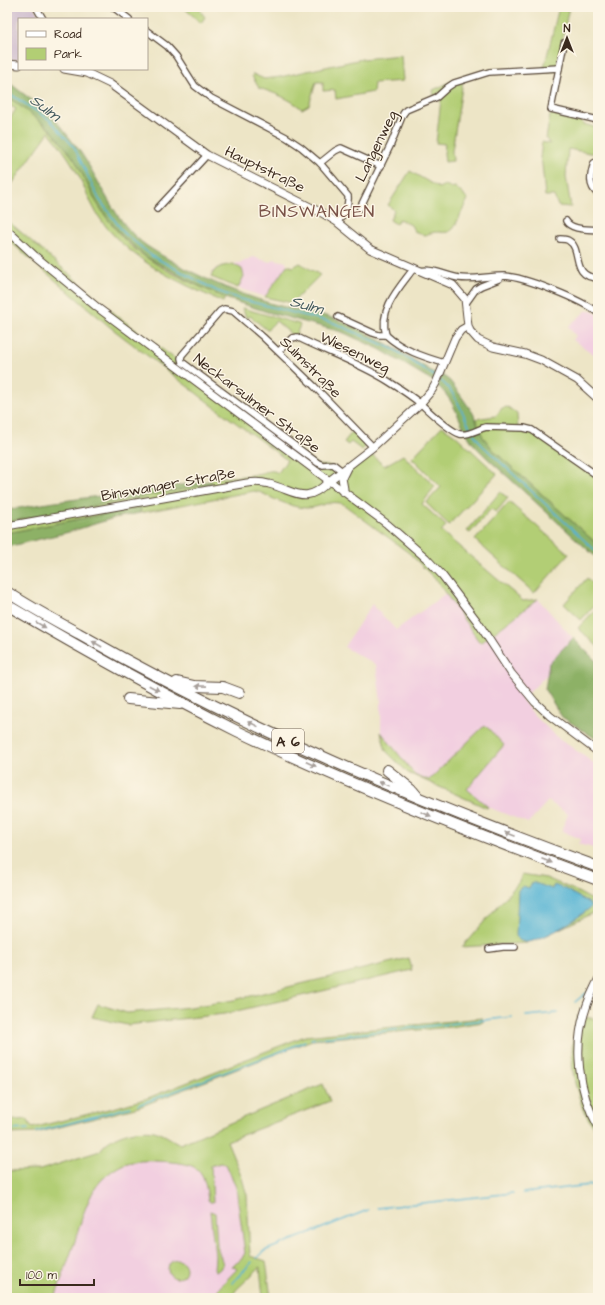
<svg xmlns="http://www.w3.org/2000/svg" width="605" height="1305" font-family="'Architects Daughter',sans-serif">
	<rect width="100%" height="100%" fill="#fcf5e5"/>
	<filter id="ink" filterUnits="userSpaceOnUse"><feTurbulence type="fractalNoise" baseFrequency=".025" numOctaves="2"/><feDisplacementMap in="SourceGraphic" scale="8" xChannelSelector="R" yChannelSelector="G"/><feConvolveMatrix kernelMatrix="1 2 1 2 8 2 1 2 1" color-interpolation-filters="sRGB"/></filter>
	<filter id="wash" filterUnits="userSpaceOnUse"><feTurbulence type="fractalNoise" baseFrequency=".012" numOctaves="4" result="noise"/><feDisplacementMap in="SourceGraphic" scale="16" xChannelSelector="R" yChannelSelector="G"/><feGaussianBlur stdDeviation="0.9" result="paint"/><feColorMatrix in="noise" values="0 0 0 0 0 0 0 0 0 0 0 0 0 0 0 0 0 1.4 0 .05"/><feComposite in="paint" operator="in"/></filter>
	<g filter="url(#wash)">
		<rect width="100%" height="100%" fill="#ede5c6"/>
		<g fill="#f2cfe0">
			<polygon points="253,257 270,262 274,259 286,262 287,265 265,297 238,288 211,277 212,272 216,268 243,262"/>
			<polygon points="592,310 598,315 598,357 573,340 576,336 568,327 586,311"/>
			<polygon points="446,593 480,642 491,636 538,599 573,638 549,663 548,673 522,700 535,716 557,737 598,766 598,849 578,844 581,839 562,831 568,814 548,801 528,823 488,807 466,789 503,745 429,780 415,775 381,732 381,702 376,665 344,647 372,604 396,630"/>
			<polygon points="141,1131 155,1131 180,1144 235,1161 247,1195 250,1256 219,1288 213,1298 44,1298 104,1144 119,1135"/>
		</g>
		<polygon fill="#cfbdcf" points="7,7 34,7 41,19 19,19 19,60 7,59"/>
		<g fill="#b2ce74" stroke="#767c49">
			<polygon points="183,7 204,7 200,11 205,17 201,23"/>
			<polygon points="559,7 569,7 556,71 543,72"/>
			<path d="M401,55L403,81L374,83L373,92L336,99L335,90L323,91V82H316L309,105L302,109C289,98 274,93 259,88L252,76L253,74L264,79L280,77L362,59Z"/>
			<polygon points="457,79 463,81 452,151 453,161 445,162 444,154 445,144 436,143 442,91 434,96 433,90"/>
			<path d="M7,96C33,116 58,132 75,160C83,173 88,188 96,201C103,214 113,226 123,238C150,266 190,282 225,298L223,302C177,282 125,258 97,214C88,199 83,182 74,167C67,155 58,143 49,132L7,191V123L16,109L7,104Z"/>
			<polygon points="553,113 581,120 583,124 598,128 598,140 596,154 568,149 566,177 571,207 558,206 554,196 545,196 542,164 540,158 542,142 550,144 546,139 550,115"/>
			<path d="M410,171L439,188C444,185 446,184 451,188L455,187L468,199L454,228C447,236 440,230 431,233C429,233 427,235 425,235L414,231L411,225L399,219L396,224L390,220L394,210L388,205Z"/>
			<path d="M7,220L120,318L318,465L331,466L344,476L354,464L369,452L384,466L403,455L435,486L422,504L446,526L441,531L523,601L538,599L490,636L480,643L437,581L409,553L343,504C328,499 321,508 307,508C296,508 284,503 274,499C267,496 262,492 254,491L140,513L141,507L7,533V522L211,484L212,483L210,478C225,477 242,477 257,474C264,473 272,468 278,473L287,460L217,409L110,327L7,239Z"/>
			<polygon points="300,263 320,275 292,303 265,297 287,265 293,267"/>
			<path d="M233,264L242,269L244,276L238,288L211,277C214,266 224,266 233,264Z"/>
			<polygon points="242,308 299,324 300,325 296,335 292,335 276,321 267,330 250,316 247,319"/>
			<polygon points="508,407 517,414 518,429 527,430 598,478 598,545 495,452 483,437 475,419 496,416 502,408"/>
			<polygon points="442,426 455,435 497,474 449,525 426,503 441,487 412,458"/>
			<polygon points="353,431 367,445 362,450 351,442 348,445 344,442"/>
			<polygon points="500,492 508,498 496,512 491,509 470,533 467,531"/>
			<polygon points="509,502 569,554 534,593 475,540"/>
			<polygon points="587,578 598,588 598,601 581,620 564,604"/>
			<polygon points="598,607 598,647 578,628"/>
			<polygon points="485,725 504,745 467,789 488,807 487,808 408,773 386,751 381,732 415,775 429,780"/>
			<polygon points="522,874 546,878 572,889 596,902 598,905 597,911 547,935 584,913 589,903 565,889 554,885 519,940 527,943 462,947 519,882"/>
			<polygon points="409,958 412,970 224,1014 127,1025 92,1017 98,1004 127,1013 190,1007 234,1000"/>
			<polygon points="577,1016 598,1019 598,1140 594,1135 598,1134 583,1110 575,1083 572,1066 572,1047"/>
			<polygon points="482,1018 483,1022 450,1027 312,1040 139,1107 36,1133 7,1134 7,1121 27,1119 32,1128 117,1107 148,1098 305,1036"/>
			<path d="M323,1084L330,1101L227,1141L241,1175L247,1195L250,1256L266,1261L271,1298H263L260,1267L236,1290L231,1298H213L219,1288L237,1269L232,1266L241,1260L245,1253L236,1187L226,1164L220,1163L211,1166L213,1202H210L208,1200C204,1172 202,1165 172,1162C156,1161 139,1159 124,1164C113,1169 103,1177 96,1187C86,1202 81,1221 76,1238C69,1258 62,1278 55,1298H7V1171L40,1170L100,1151C109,1135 136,1128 154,1131C163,1133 172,1140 180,1144Z"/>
			<polygon points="210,1211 215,1213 217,1246 223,1264 220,1269 216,1272 214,1270 215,1256"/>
			<circle cx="177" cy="1269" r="9"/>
		</g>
		<g fill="#8db166" stroke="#646e42">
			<path d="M7,81C22,93 38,104 52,117C62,127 70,139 79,150C101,181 114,223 147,246C185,271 229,291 273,304C294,310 317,312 338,320C373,334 405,354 436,374L433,381L379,349L342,332L267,312L225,298L197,285L146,257L124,238L107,218L96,201L75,160L51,130L7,96Z"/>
			<path d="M442,375L450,381L459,393L473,413L483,437L495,452L598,545V559L487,458C481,452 474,446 470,439C457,418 456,402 437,385Z"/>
			<polygon points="210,481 212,483 211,484 7,522 7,510 48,503"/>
			<polygon points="141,507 140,513 114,518 69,532 7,547 7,533"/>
			<polygon points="573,638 598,663 598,740 562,717 545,690 549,663"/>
		</g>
		<path fill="#55b4d4" stroke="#486f79" d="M532,882L552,889L554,885L565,889L589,903L591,907C581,917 541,941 528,942C525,943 521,941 519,940L516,936L518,890L523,886L529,888Z"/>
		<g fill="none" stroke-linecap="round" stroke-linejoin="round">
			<g stroke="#55b4d4" stroke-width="1.5">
				<polyline points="7,92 50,120 74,147 99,199 124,233 152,256 217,291 240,299 334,323 395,350 436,377"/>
				<path d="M441,381C457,393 462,414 472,431"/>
				<polyline points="474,434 482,445 598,553"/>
				<polyline points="575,1002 586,993"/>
				<polyline points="526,1016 558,1013"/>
				<polyline points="311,1039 512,1017"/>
				<polyline points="138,1105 287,1049 305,1041"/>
				<polyline points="7,1130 28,1129"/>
				<polyline points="36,1132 130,1107"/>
				<polyline points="523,1193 598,1184"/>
				<polyline points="377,1208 513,1193"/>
				<polyline points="257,1258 264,1251 368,1210"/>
				<polyline points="232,1283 252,1262"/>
			</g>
		</g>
	</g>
	<g filter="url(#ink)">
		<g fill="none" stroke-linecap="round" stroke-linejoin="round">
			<defs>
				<g id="minor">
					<polyline points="36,7 43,19"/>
					<polyline points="113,7 129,19"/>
					<path d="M147,31L167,46L176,56L195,86L211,98L286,137L301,147L320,163L348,196C349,206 344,216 337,222"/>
					<polyline points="564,43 551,109 598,120"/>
					<path d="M598,161L594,163C590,175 588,186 598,194"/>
					<polyline points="320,163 335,151 341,148 381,166"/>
					<polyline points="360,208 391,144 403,114 406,110 437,97 448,87 454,83 489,72 559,68"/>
					<polyline points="157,209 207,155"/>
					<path d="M566,221C571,230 588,229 598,230"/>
					<path d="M560,239C563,239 567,239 569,241C583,249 570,277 598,278"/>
					<path d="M414,268C400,287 378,309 386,335C402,350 424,357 444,363"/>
					<path d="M420,271C433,268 446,276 459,278C474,280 489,276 504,276C525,277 582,300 598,313"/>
					<polyline points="466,303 476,289 481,286 499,279"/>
					<polyline points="338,317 373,333 379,335 386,335"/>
					<path d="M279,351L292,338L297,337C327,352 359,363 388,381C399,388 411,396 421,404C431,413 448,430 460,434C468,436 478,429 486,427L524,428L532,430L598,476"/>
					<polyline points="342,471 333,464 323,465 318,463 182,362 181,358 182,355 220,311 224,309 233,311 263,337 314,386 373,447"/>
					<polyline points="489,949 503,947 515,947"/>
				</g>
				<g id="tertiary">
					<polyline points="7,64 19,65"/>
					<polyline points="64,69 87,73 110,84 207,155 322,213 337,222 370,249 453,285 465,299 468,326 470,331 478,340 493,347 525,354 541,360 577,380 598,399"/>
					<polyline points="329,481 373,447 420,404 432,390 436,383 455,338 461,330 468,326"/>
					<polyline points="342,491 344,489 342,478 347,468"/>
				</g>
				<g id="secondary">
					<polyline points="7,230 35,256 98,308 387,524 426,558 442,575 477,621 511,673 535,702 550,716 598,752"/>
					<path d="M7,526L247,483C254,482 262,482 269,484C296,491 305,506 329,481"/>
					<path d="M598,980C594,989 589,998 586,1008C573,1046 578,1092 598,1126"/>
				</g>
				<g id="motorway">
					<path d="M7,592C30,607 54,620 78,633C244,728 419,802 598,867"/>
					<path d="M7,605C82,649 159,692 237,731C354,787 476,835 598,880"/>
					<polyline points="177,682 194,686 223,687 239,693"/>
					<polyline points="128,699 180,704"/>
					<polyline points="387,770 412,790 417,796"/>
				</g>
			</defs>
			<use href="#minor" stroke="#564637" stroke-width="8"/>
			<use href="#tertiary" stroke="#564637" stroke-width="9"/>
			<use href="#secondary" stroke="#564637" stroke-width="9"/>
			<use href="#motorway" stroke="#564637" stroke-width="12"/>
			<use href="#minor" stroke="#fff" stroke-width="5.5"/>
			<use href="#tertiary" stroke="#fff" stroke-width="7"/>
			<use href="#secondary" stroke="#fff" stroke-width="7"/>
			<use href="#motorway" stroke="#fff" stroke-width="10"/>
		</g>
		<defs><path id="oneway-solid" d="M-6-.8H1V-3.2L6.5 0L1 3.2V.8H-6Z"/></defs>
		<g fill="#a79f9a">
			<use href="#oneway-solid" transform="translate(41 625) rotate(30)"/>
			<use href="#oneway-solid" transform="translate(97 644) rotate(-150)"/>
			<use href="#oneway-solid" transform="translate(201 686) rotate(-179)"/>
			<use href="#oneway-solid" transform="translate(154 688) rotate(28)"/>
			<use href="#oneway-solid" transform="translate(253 724) rotate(-154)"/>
			<use href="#oneway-solid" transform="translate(311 764) rotate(25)"/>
			<use href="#oneway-solid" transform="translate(384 784) rotate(-158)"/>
			<use href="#oneway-solid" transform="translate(426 814) rotate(23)"/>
			<use href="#oneway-solid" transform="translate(510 834) rotate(-159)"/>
			<use href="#oneway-solid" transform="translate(547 861) rotate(21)"/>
		</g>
	</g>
	<g text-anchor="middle" stroke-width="3" stroke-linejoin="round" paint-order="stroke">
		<rect fill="#fcf5e5" stroke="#75675a" stroke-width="1" x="272" y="729" width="32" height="24" rx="3"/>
		<g font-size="14" font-weight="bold" fill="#3b2a1e">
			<text x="288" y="746">A 6</text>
		</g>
		<g font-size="15" fill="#3b2a1e" stroke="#fcf5e5">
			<text transform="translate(376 146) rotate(-64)" y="5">Langenweg</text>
			<text transform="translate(265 169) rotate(26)" y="5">Hauptstraße</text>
			<text transform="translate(355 352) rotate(26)" y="5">Wiesenweg</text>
			<text transform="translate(311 367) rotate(45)" y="5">Sulmstraße</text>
			<text transform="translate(257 403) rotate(37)" y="5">Neckarsulmer Straße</text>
			<text transform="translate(168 484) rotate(-10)" y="5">Binswanger Straße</text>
		</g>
		<g font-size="16" font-style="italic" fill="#445a5e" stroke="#fcf5e5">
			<text transform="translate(46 107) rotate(37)" y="6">Sulm</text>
			<text transform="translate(307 304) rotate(15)" y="6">Sulm</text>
		</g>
		<g font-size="17" letter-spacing="1" fill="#7a5349" stroke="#fcf5e5">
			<text x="317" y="217">BINSWANGEN</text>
		</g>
	</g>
	<rect width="605" height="1305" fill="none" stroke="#fcf5e5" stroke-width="24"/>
	<rect x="18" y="18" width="130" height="52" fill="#fcf5e5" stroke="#afa495"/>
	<rect x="26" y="31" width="20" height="6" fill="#ffffff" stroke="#afa495"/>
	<text x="54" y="38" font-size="12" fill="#3b2a1e">Road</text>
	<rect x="26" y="48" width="20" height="12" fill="#b2ce74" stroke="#afa495"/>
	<text x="54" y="58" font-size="12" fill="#3b2a1e">Park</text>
	<g transform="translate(567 38)" stroke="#fcf5e5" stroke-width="3" paint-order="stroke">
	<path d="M0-3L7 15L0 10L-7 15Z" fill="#3b2a1e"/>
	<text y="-6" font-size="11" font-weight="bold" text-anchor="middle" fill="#3b2a1e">N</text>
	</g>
	<path d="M20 1279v6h74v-6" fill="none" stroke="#3b2a1e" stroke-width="2"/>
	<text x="26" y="1279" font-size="12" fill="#3b2a1e" stroke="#fcf5e5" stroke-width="3" paint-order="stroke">100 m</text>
</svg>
